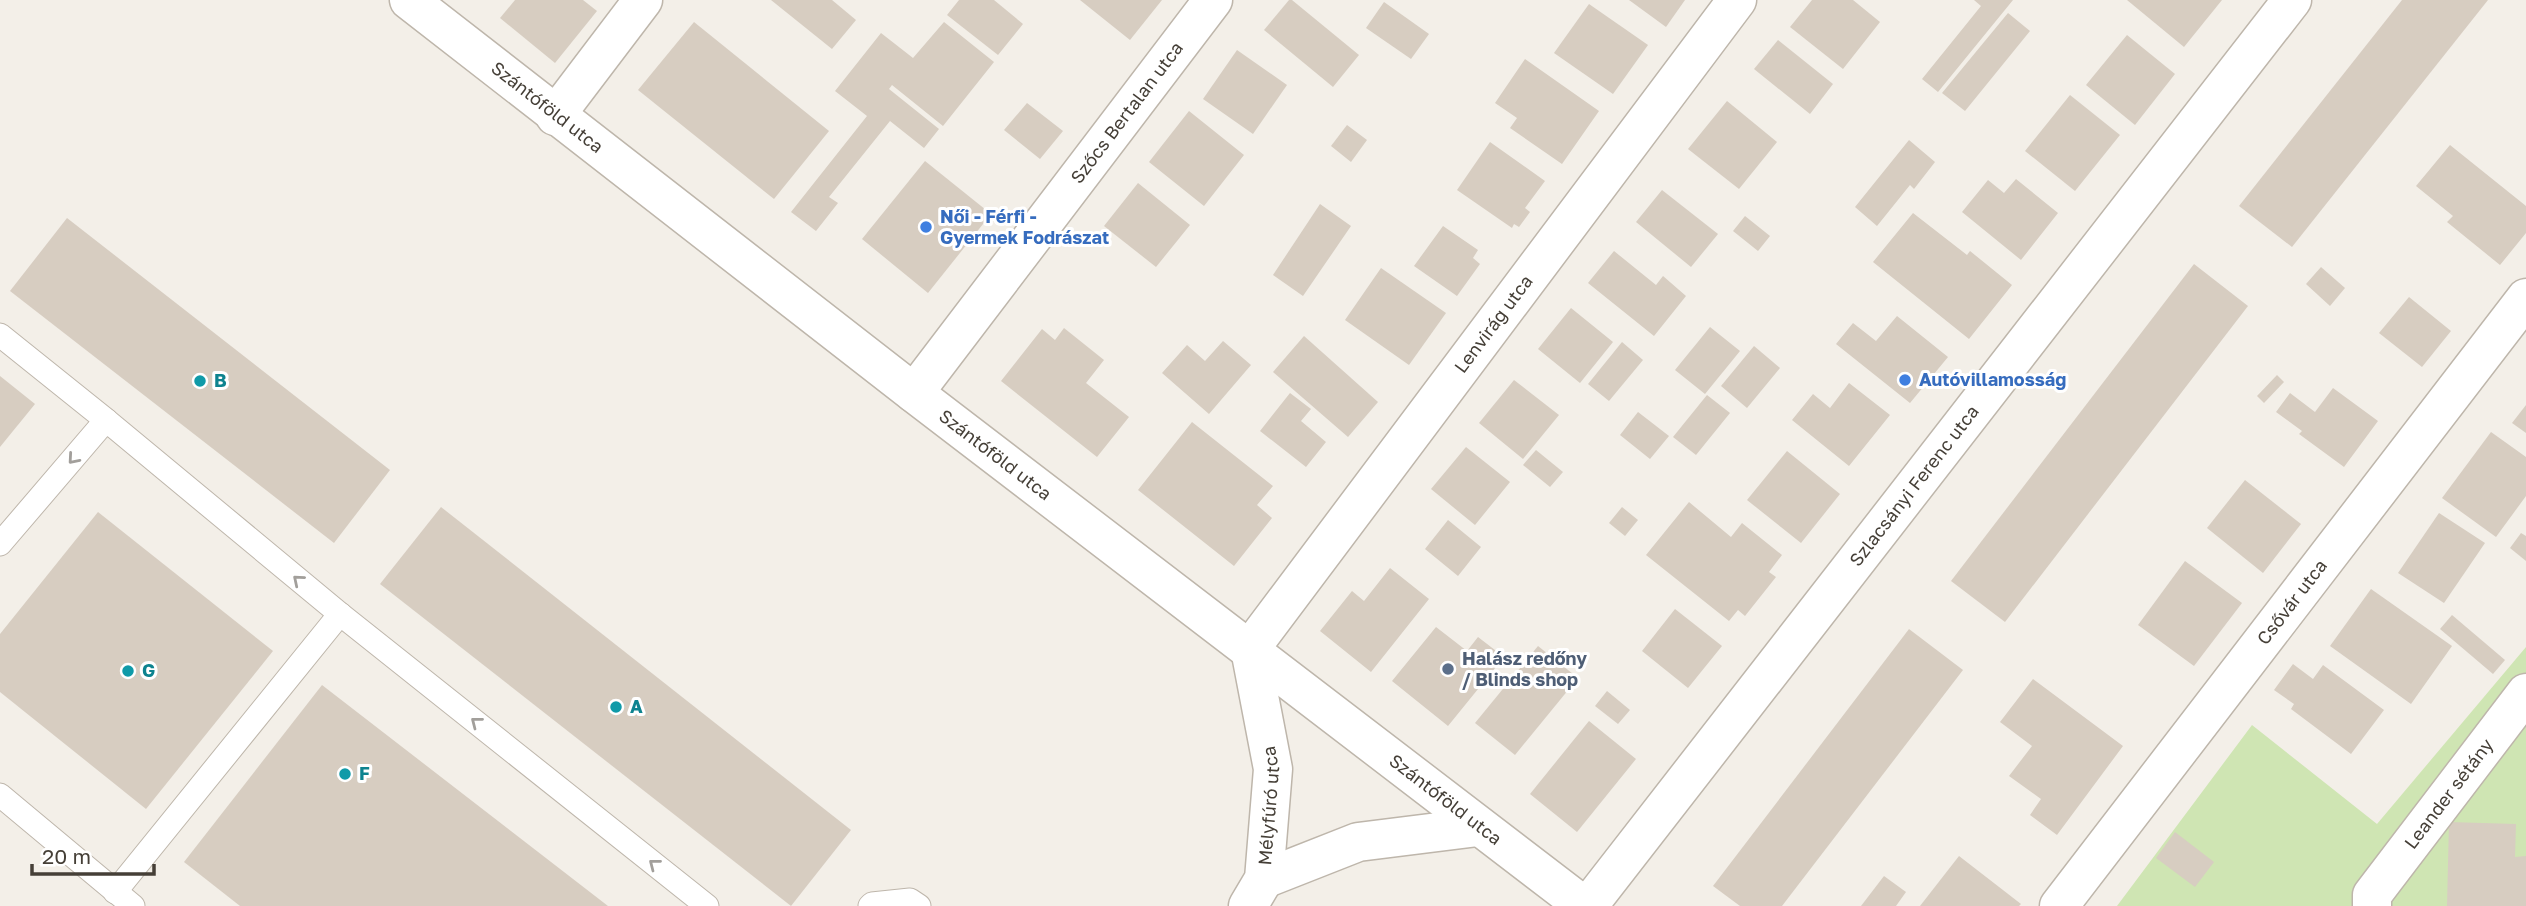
<svg xmlns="http://www.w3.org/2000/svg" width="2526" height="906" font-family="'Golos Text',sans-serif">
	<rect width="100%" height="100%" fill="#f3efe8"/>
	<polygon fill="#cfe5b3" points="2526,647 2526,906 2117,906 2252,725 2377,824"/>
	<g fill="#d7cdc1">
		<polygon points="515,0 583,0 597,11 555,63 500,18"/>
		<polygon points="771,0 832,0 856,20 832,49"/>
		<polygon points="959,0 994,0 1023,24 998,55 947,15"/>
		<polygon points="1080,0 1162,0 1130,40"/>
		<polygon points="1289,0 1292,0 1359,55 1333,87 1264,30"/>
		<polygon points="1629,0 1685,0 1666,27"/>
		<polygon points="1812,0 1853,0 1880,22 1843,69 1790,27"/>
		<polygon points="1974,0 2013,0 1938,92 1922,79 1981,6"/>
		<polygon points="2127,0 2222,0 2184,47"/>
		<polygon points="2402,0 2488,0 2292,247 2239,206"/>
		<polygon points="1384,2 1429,34 1411,59 1366,28"/>
		<polygon points="1589,4 1648,45 1613,94 1554,53"/>
		<polygon points="2008,13 2030,31 1965,111 1942,93"/>
		<polygon points="694,22 829,131 774,199 638,90"/>
		<polygon points="944,22 994,62 943,126 892,85 889,89 939,129 924,148 890,121 829,197 838,203 816,231 791,212 867,116 835,91 881,33 913,58"/>
		<polygon points="2127,35 2175,74 2135,125 2086,85"/>
		<polygon points="1778,40 1833,84 1810,114 1754,69"/>
		<polygon points="1237,50 1287,85 1253,134 1203,99"/>
		<polygon points="1525,59 1599,111 1562,164 1510,128 1517,118 1495,103"/>
		<polygon points="2070,95 2120,135 2075,191 2025,151"/>
		<polygon points="1727,101 1777,142 1739,189 1688,149"/>
		<polygon points="1027,103 1063,131 1040,159 1004,130"/>
		<polygon points="1189,111 1244,155 1204,206 1149,162"/>
		<polygon points="1347,125 1367,140 1351,162 1331,146"/>
		<polygon points="1909,140 1935,162 1914,189 1910,185 1877,226 1855,207"/>
		<polygon points="1490,142 1545,181 1525,208 1530,212 1519,227 1514,224 1512,228 1457,190"/>
		<polygon points="2450,145 2526,206 2526,233 2500,265 2447,222 2453,216 2416,186"/>
		<polygon points="925,161 991,214 928,293 862,239"/>
		<polygon points="2016,179 2058,213 2021,260 1962,212 1988,180 2004,193"/>
		<polygon points="1138,183 1190,225 1156,267 1104,226"/>
		<polygon points="1662,190 1718,234 1691,267 1636,222"/>
		<polygon points="1320,204 1351,226 1303,296 1273,275"/>
		<polygon points="1913,213 1967,255 1970,251 2012,285 1969,339 1873,262"/>
		<polygon points="1745,216 1770,236 1758,251 1733,231"/>
		<polygon points="67,218 390,470 334,543 10,291"/>
		<polygon points="1443,226 1478,250 1473,258 1480,264 1457,296 1414,266"/>
		<polygon points="1614,251 1656,285 1663,276 1686,296 1654,336 1588,283"/>
		<polygon points="2194,264 2248,306 2005,622 1951,581"/>
		<polygon points="2321,267 2345,288 2330,306 2306,284"/>
		<polygon points="1381,268 1446,313 1409,365 1345,320"/>
		<polygon points="2409,297 2451,331 2422,367 2379,333"/>
		<polygon points="1571,308 1613,342 1580,383 1538,349"/>
		<polygon points="1897,316 1948,357 1910,403 1836,344 1853,323 1876,341"/>
		<polygon points="1710,327 1740,351 1705,394 1675,370"/>
		<polygon points="1064,328 1104,360 1086,383 1129,417 1097,457 1001,381 1042,329 1055,340"/>
		<polygon points="1304,336 1378,402 1348,437 1273,372"/>
		<polygon points="1223,341 1251,365 1209,414 1162,373 1187,345 1205,361"/>
		<polygon points="1622,342 1643,360 1609,401 1588,384"/>
		<polygon points="1754,346 1780,368 1747,408 1721,386"/>
		<polygon points="2277,375 2284,382 2264,403 2257,396"/>
		<polygon points="0,376 35,404 0,447"/>
		<polygon points="1514,380 1559,415 1523,459 1479,423"/>
		<polygon points="1849,383 1890,415 1849,466 1792,420 1813,394 1830,408"/>
		<polygon points="2333,388 2378,421 2344,467 2299,434 2302,431 2276,412 2290,393 2315,412"/>
		<polygon points="1290,393 1311,409 1301,421 1326,442 1306,467 1260,431"/>
		<polygon points="1707,395 1730,413 1696,455 1673,437"/>
		<polygon points="2526,405 2526,433 2512,423"/>
		<polygon points="1638,412 1669,436 1650,459 1620,435"/>
		<polygon points="1192,422 1273,486 1257,505 1272,518 1234,566 1138,490"/>
		<polygon points="2491,432 2526,457 2526,496 2496,537 2442,498"/>
		<polygon points="1466,447 1510,482 1475,525 1431,489"/>
		<polygon points="1536,450 1563,472 1550,487 1523,465"/>
		<polygon points="1787,451 1840,494 1801,543 1747,500"/>
		<polygon points="2245,480 2301,524 2263,573 2207,528"/>
		<polygon points="1689,502 1731,537 1742,523 1782,555 1769,572 1776,577 1745,616 1738,610 1729,621 1646,555"/>
		<polygon points="441,507 851,830 791,906 380,584"/>
		<polygon points="1622,507 1638,520 1625,536 1609,523"/>
		<polygon points="98,512 273,651 146,809 0,692 0,634"/>
		<polygon points="2439,513 2485,543 2444,603 2398,573"/>
		<polygon points="1448,520 1481,547 1458,576 1425,549"/>
		<polygon points="2521,533 2526,536 2526,561 2510,548"/>
		<polygon points="2185,561 2242,603 2194,666 2138,625"/>
		<polygon points="1390,568 1429,599 1371,672 1320,631 1352,591 1364,601"/>
		<polygon points="2371,589 2452,646 2411,704 2330,646"/>
		<polygon points="1675,609 1722,646 1688,688 1642,651"/>
		<polygon points="2452,615 2505,660 2493,674 2440,629"/>
		<polygon points="1436,627 1467,651 1478,637 1504,657 1448,726 1392,681"/>
		<polygon points="1909,629 1963,670 1782,906 1740,906 1713,886"/>
		<polygon points="1538,646 1578,678 1515,755 1475,723"/>
		<polygon points="2293,664 2313,679 2323,665 2384,710 2351,754 2291,709 2294,704 2274,690"/>
		<polygon points="2033,679 2123,746 2057,835 2030,815 2041,799 2009,776 2032,746 2000,722"/>
		<polygon points="322,685 608,906 240,906 184,862"/>
		<polygon points="1607,691 1630,710 1618,724 1595,706"/>
		<polygon points="1589,721 1636,759 1577,832 1530,794"/>
		<polygon points="2449,822 2516,824 2515,857 2526,856 2526,906 2447,906"/>
		<polygon points="2175,832 2214,862 2195,887 2156,858"/>
		<polygon points="1959,856 2021,904 2019,906 1920,906"/>
		<polygon points="1884,876 1906,892 1896,906 1861,906"/>
	</g>
	<g fill="none" stroke-linecap="round" stroke-linejoin="round">
		<defs>
			<g id="service">
				<polyline points="0,335 106,420"/>
				<polyline points="0,544 106,420 340,614 707,906"/>
				<polyline points="0,795 133,906"/>
				<polyline points="115,892 340,614"/>
				<polyline points="870,906 872,904 910,900 919,906"/>
			</g>
			<g id="minor">
				<path id="s1" d="M409,0L914,393L1584,906"/>
				<polyline points="555,116 643,0"/>
				<path id="s2" d="M914,393L1213,0"/>
				<path id="s3" d="M1250,649L1737,0"/>
				<polyline points="1264,879 1358,842 1478,827"/>
				<path id="s4" d="M1248,906L1264,879L1273,769L1250,649"/>
				<path id="s5" d="M1588,906L2292,0"/>
				<path id="s6" d="M2059,906L2526,298"/>
				<path id="s7" d="M2372,906V895L2526,693"/>
			</g>
		</defs>
		<use href="#service" stroke="#beb6ab" stroke-width="25"/>
		<use href="#minor" stroke="#beb6ab" stroke-width="41"/>
		<use href="#service" stroke="#fff" stroke-width="23"/>
		<use href="#minor" stroke="#fff" stroke-width="38"/>
	</g>
	<defs><path id="oneway-chevron" d="M-2-3.5L2.5 0L-2 3.5" fill="none" stroke-width="1.6" stroke-linecap="round" stroke-linejoin="round" transform="scale(1.75)"/></defs>
	<g stroke="#a29f9b">
		<use href="#oneway-chevron" transform="translate(73 459) rotate(131)"/>
		<use href="#oneway-chevron" transform="translate(298 580) rotate(-140)"/>
		<use href="#oneway-chevron" transform="translate(476 722) rotate(-142)"/>
		<use href="#oneway-chevron" transform="translate(654 864) rotate(-142)"/>
	</g>
	<g fill="#3f7fe0" stroke="#fff" stroke-width="2.5">
		<circle cx="926" cy="227" r="7"/>
		<circle cx="1905" cy="380" r="7"/>
	</g>
	<g fill="#0f9aa8" stroke="#fff" stroke-width="2.5">
		<circle cx="200" cy="381" r="7"/>
		<circle cx="128" cy="671" r="7"/>
		<circle cx="616" cy="707" r="7"/>
		<circle cx="345" cy="774" r="7"/>
	</g>
	<circle fill="#5c6f8a" stroke="#fff" stroke-width="2.5" cx="1448" cy="669" r="7"/>
	<g text-anchor="middle" stroke-width="6" stroke-linejoin="round" paint-order="stroke">
		<g font-size="18" fill="#453f37" stroke="#fff">
			<text dy="6" stroke="none"><textPath href="#s1" startOffset="175">Szántóföld utca</textPath></text>
			<text dy="6" stroke="none"><textPath href="#s2" startOffset="352">Szőcs Bertalan utca</textPath></text>
			<text dy="6" stroke="none"><textPath href="#s3" startOffset="406">Lenvirág utca</textPath></text>
			<text dy="6" stroke="none"><textPath href="#s1" startOffset="742">Szántóföld utca</textPath></text>
			<text dy="6" stroke="none"><textPath href="#s5" startOffset="532">Szlacsányi Ferenc utca</textPath></text>
			<text dy="6" stroke="none"><textPath href="#s6" startOffset="383">Csővár utca</textPath></text>
			<text dy="6" stroke="none"><textPath href="#s7" startOffset="138">Leander sétány</textPath></text>
			<text dy="6" stroke="none"><textPath href="#s1" startOffset="1309">Szántóföld utca</textPath></text>
			<text dy="6" stroke="none"><textPath href="#s4" startOffset="105">Mélyfúró utca</textPath></text>
		</g>
		<g font-size="18" font-weight="bold" fill="#366cbe" stroke="#fff" text-anchor="start">
			<text x="940" y="223">Női - Férfi -<tspan x="940" dy="21">Gyermek Fodrászat</tspan></text>
			<text x="1919" y="386">Autóvillamosság</text>
		</g>
		<g font-size="18" font-weight="bold" fill="#0d838f" stroke="#fff" text-anchor="start">
			<text x="214" y="387">B</text>
			<text x="142" y="677">G</text>
			<text x="630" y="713">A</text>
			<text x="359" y="780">F</text>
		</g>
		<g font-size="18" font-weight="bold" fill="#4e5e75" stroke="#fff" text-anchor="start">
			<text x="1462" y="665">Halász redőny<tspan x="1462" dy="21">/ Blinds shop</tspan></text>
		</g>
	</g>
	<path d="M32 864v10h122v-10" fill="none" stroke="#453f37" stroke-width="3.5"/>
	<text x="42" y="864" font-size="21" fill="#453f37" stroke="#ffffff" stroke-width="5" paint-order="stroke">20 m</text>
</svg>
